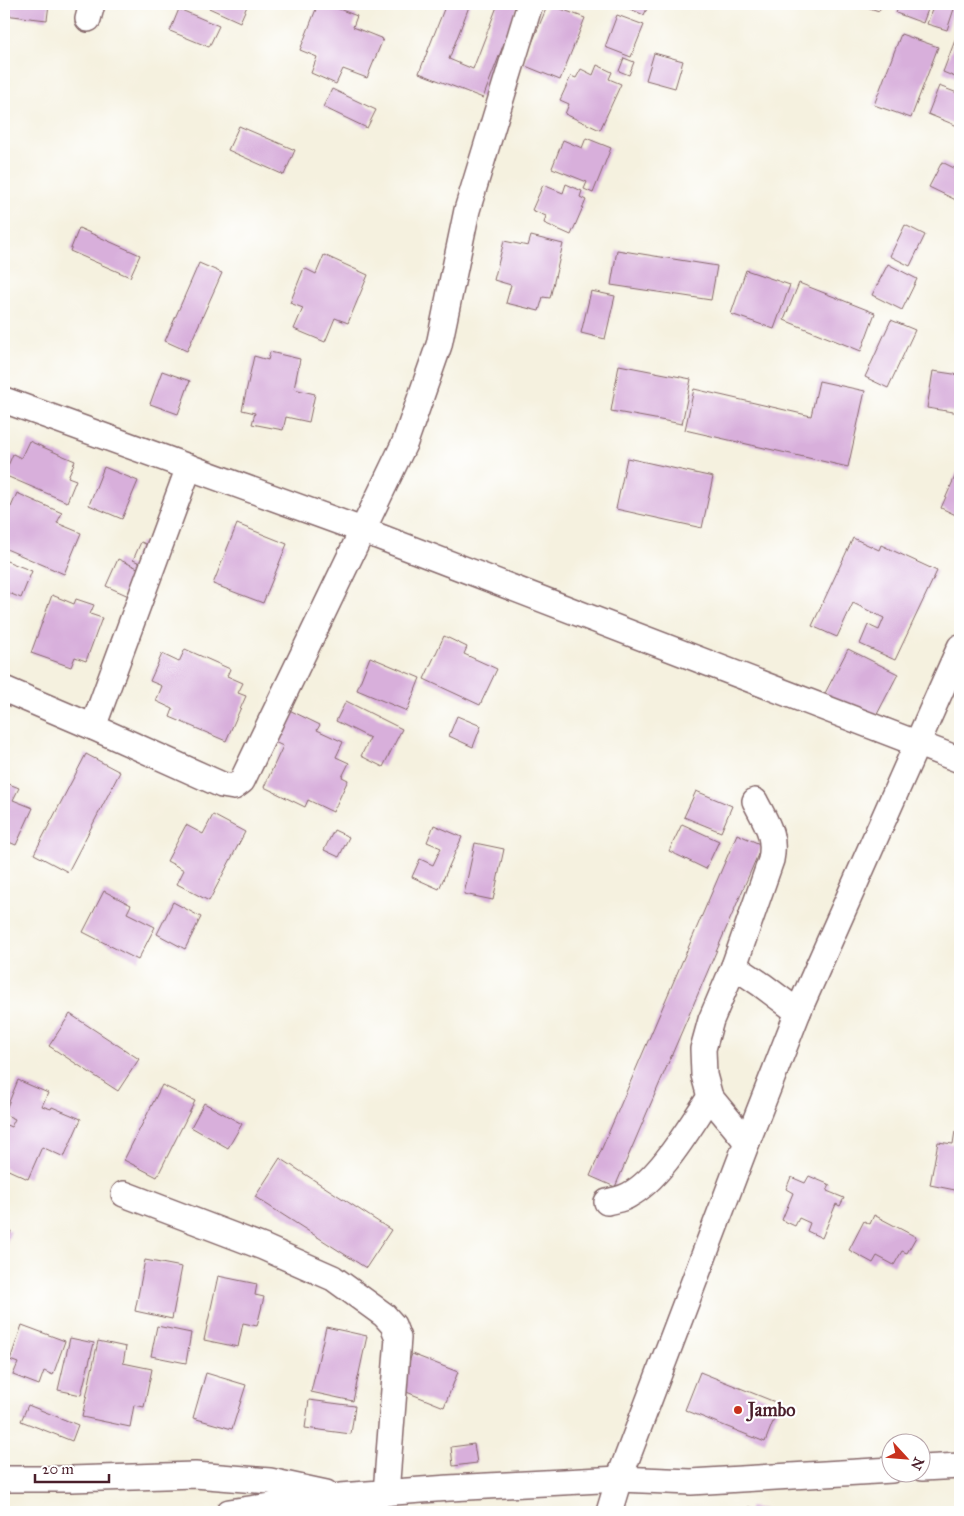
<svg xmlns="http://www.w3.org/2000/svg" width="964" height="1516" font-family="'IM FELL Great Primer',serif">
	<rect width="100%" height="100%" fill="#fff"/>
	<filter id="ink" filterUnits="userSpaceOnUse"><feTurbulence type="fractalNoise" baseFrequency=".02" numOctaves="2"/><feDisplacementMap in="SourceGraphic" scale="10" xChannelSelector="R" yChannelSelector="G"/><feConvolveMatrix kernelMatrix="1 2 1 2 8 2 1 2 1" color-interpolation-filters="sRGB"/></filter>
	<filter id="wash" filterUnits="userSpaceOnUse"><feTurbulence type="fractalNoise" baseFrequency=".0096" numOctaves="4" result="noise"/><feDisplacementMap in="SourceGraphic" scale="20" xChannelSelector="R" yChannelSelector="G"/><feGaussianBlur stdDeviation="1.12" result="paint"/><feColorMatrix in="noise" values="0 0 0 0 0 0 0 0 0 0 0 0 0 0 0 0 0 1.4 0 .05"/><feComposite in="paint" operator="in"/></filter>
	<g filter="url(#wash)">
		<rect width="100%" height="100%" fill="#f5f1df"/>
		<g id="blocks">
			<g fill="#d8afdb">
				<polygon points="4,4 49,4 47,20 4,15"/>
				<polygon points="200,4 248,4 240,22"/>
				<polygon points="318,4 326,4 357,16 353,27 383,39 367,78 343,69 336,84 311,73 317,57 300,50"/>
				<polygon points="446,4 470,4 449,59 473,69 498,4 519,4 483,98 419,73"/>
				<polygon points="548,4 585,18 560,80 523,65"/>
				<polygon points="621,4 649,4 644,15 621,5"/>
				<polygon points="857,4 882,4 879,11"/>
				<polygon points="900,4 930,4 923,23 896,13"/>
				<polygon points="934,4 949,4 955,6 947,30 927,24"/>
				<polygon points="179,9 219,26 209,47 170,31"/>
				<polygon points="617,15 644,25 631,57 605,47"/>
				<polygon points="901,34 938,47 911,118 874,105"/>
				<polygon points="957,35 960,36 960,79 943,72"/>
				<polygon points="654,53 683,61 675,88 646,80"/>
				<polygon points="624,58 634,62 629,75 619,71"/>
				<polygon points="597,65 612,72 609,79 621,84 600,130 565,114 569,104 560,100 571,76 576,78 581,69 593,75"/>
				<polygon points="939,86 960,94 960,127 928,114"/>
				<polygon points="332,89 376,110 367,128 323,107"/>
				<polygon points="239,126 295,150 284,175 228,150"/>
				<polygon points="586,138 611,148 593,193 584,189 587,182 552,168 563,140 582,148"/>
				<polygon points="942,162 960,171 960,202 929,187"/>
				<polygon points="566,184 582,191 580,197 586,200 571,235 544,223 546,216 532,210 543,185 563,193"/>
				<polygon points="905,225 925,235 910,266 890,256"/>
				<polygon points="79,228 140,255 130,277 70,251"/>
				<polygon points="531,236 563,244 550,298 543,297 539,311 506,303 511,285 494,280 504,241 528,246"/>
				<polygon points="617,250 717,266 711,300 611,285"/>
				<polygon points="324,255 368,275 348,323 335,318 325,342 294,329 303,308 290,303 304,268 316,274"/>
				<polygon points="199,263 222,273 187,351 165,341"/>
				<polygon points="888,264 917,279 902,310 872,295"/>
				<polygon points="746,270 790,285 774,329 731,314"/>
				<polygon points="799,283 875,313 861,351 784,320"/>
				<polygon points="591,291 615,296 605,339 581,333"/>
				<polygon points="891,320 915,330 888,388 865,377"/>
				<polygon points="270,352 300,359 294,389 315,394 309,422 286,417 283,430 252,424 255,413 242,410 254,356 268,360"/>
				<polygon points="619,365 691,379 682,424 611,411"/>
				<polygon points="162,371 190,381 178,414 150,404"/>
				<polygon points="933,371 960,375 960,413 927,408"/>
				<polygon points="819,381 865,391 848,467 685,430 694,389 811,416"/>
				<polygon points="29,441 75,461 68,477 76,480 67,502 4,475 13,454 21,458"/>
				<polygon points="627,458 713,477 702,528 616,509"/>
				<polygon points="104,467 138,481 122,519 89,505"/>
				<polygon points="957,472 960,473 960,517 941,508"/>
				<polygon points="17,493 62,513 57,523 81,533 64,574 4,548 5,541 4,540 4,504 11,507"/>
				<polygon points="237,524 287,544 263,603 213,584"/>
				<polygon points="853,538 879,550 881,545 937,571 895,660 860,644 868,625 879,630 884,618 853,603 837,637 812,626"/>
				<polygon points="141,542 153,547 145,565 133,560"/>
				<polygon points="118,559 140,569 131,597 106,586"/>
				<polygon points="4,560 32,571 21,598 4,591"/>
				<polygon points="52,595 74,604 76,599 94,605 90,614 102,618 86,661 75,657 71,667 31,653"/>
				<polygon points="444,636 467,647 464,654 497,669 480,705 424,679"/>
				<polygon points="185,649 230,669 227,676 243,683 238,693 246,696 226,741 170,717 173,709 156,701 162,686 150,681 162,654 179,662"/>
				<polygon points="848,649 898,674 873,722 823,697"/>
				<polygon points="370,657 420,678 407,711 357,690"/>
				<polygon points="346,701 402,729 383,767 361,756 370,738 336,721"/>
				<polygon points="281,706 320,725 317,730 343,742 336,757 349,763 342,777 348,780 333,812 308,800 305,807 264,787 283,746 266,738"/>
				<polygon points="457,716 481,726 473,747 449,736"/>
				<polygon points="86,754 120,772 68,872 34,854"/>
				<polygon points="4,782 19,788 13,800 33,808 16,845 4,840"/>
				<polygon points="696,791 732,806 721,832 684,817"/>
				<polygon points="213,815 245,832 209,901 177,884 184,870 167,861 186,825 203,834"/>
				<polygon points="682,824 719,841 706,869 669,851"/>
				<polygon points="434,825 462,837 439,889 412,877 420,859 433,865 441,848 427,842"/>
				<polygon points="334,830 349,837 339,857 324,850"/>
				<polygon points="737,834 762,845 615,1187 590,1176"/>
				<polygon points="475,843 504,849 493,900 464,894"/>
				<polygon points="104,891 131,905 127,913 155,927 138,960 83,932"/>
				<polygon points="173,902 201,917 185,949 157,934"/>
				<polygon points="70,1014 139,1059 118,1091 49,1046"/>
				<polygon points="18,1080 48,1093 42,1106 51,1109 52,1107 81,1119 64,1157 42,1147 28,1179 4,1168 4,1124 11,1127 15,1119 4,1114"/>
				<polygon points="162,1085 195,1101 157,1177 124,1160"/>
				<polygon points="204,1103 242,1124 228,1148 191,1127"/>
				<polygon points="955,1131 960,1132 960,1191 930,1185 938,1142 953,1144"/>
				<polygon points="280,1158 391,1230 366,1268 255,1197"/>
				<polygon points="809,1176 830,1185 827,1191 844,1198 840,1206 836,1204 822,1238 807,1231 810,1223 799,1218 795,1226 782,1220 793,1193 786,1189 791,1177 805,1183"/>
				<polygon points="874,1215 916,1237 907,1253 902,1251 894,1265 877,1256 873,1263 849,1250 864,1221 870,1224"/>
				<polygon points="4,1229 11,1231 4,1250"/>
				<polygon points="145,1260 182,1267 172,1319 135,1311"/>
				<polygon points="218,1276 257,1284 255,1295 264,1297 257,1326 243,1323 238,1347 204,1340"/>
				<polygon points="22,1325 65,1341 53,1375 44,1371 39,1385 13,1375 18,1363 10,1360"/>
				<polygon points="157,1326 191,1333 186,1363 151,1356"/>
				<polygon points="326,1327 367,1336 353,1401 311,1392"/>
				<polygon points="70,1338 94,1343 81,1395 58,1390"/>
				<polygon points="98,1341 126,1347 123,1363 152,1369 144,1407 134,1405 130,1427 82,1417"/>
				<polygon points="412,1354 458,1372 444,1407 399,1389"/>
				<polygon points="700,1372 780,1404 765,1442 685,1410"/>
				<polygon points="206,1373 246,1385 232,1429 193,1418"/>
				<polygon points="309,1400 355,1406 351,1434 305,1428"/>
				<polygon points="28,1405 78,1425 72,1441 21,1421"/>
				<polygon points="474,1444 477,1463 453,1466 451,1447"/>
				<polygon points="749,1507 781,1511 781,1512 749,1512"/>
			</g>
		</g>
	</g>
	<g filter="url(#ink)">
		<use href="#blocks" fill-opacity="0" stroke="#86686a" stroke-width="1"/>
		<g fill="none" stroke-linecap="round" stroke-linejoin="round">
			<defs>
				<g id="minor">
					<polyline points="88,19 92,4"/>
					<polyline points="4,400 362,530 960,760"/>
					<polyline points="4,689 93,727 222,785 234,787 242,781 405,442 439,345 467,210 530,4"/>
					<polyline points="93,727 189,467"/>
					<polyline points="734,966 762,985 798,1012"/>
					<path d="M747,1142L710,1097L704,1075L703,1049L711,1020L734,966L771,860C776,835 766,823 755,801"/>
					<polyline points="124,1194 263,1247 333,1278 384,1315 393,1325 398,1338 386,1493"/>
					<path d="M607,1202C614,1200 623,1199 629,1195C661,1178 690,1126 710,1097"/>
					<polyline points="922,1468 960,1466"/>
					<polyline points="4,1479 71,1479 195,1475 270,1481 326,1493"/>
					<polyline points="229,1512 340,1496 449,1488 619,1479 691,1482 892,1470"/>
					<polyline points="609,1512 619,1479 747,1142 798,1012 960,647"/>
				</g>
			</defs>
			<use href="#minor" stroke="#86686a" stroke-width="28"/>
			<use href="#minor" stroke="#fff" stroke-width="25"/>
		</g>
	</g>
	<circle fill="#c8321e" stroke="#fff" stroke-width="2" cx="738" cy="1410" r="5"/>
	<g text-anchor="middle" stroke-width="4.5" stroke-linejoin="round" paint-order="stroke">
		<g font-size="18" font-weight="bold" fill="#4a1f2b" stroke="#fff" text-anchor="start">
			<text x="748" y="1416">Jambo</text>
		</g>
	</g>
	<rect width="964" height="1516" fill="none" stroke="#fff" stroke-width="20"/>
	<g transform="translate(906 1458) rotate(116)"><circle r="24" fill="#ffffff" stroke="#b7a5aa"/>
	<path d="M0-4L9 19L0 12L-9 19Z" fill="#c8321e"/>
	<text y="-8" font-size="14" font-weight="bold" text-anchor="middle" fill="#4a1f2b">N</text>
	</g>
	<path d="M35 1474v8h74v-8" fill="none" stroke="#4a1f2b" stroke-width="2.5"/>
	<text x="42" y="1474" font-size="15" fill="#4a1f2b" stroke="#ffffff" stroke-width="4" paint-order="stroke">20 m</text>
</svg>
